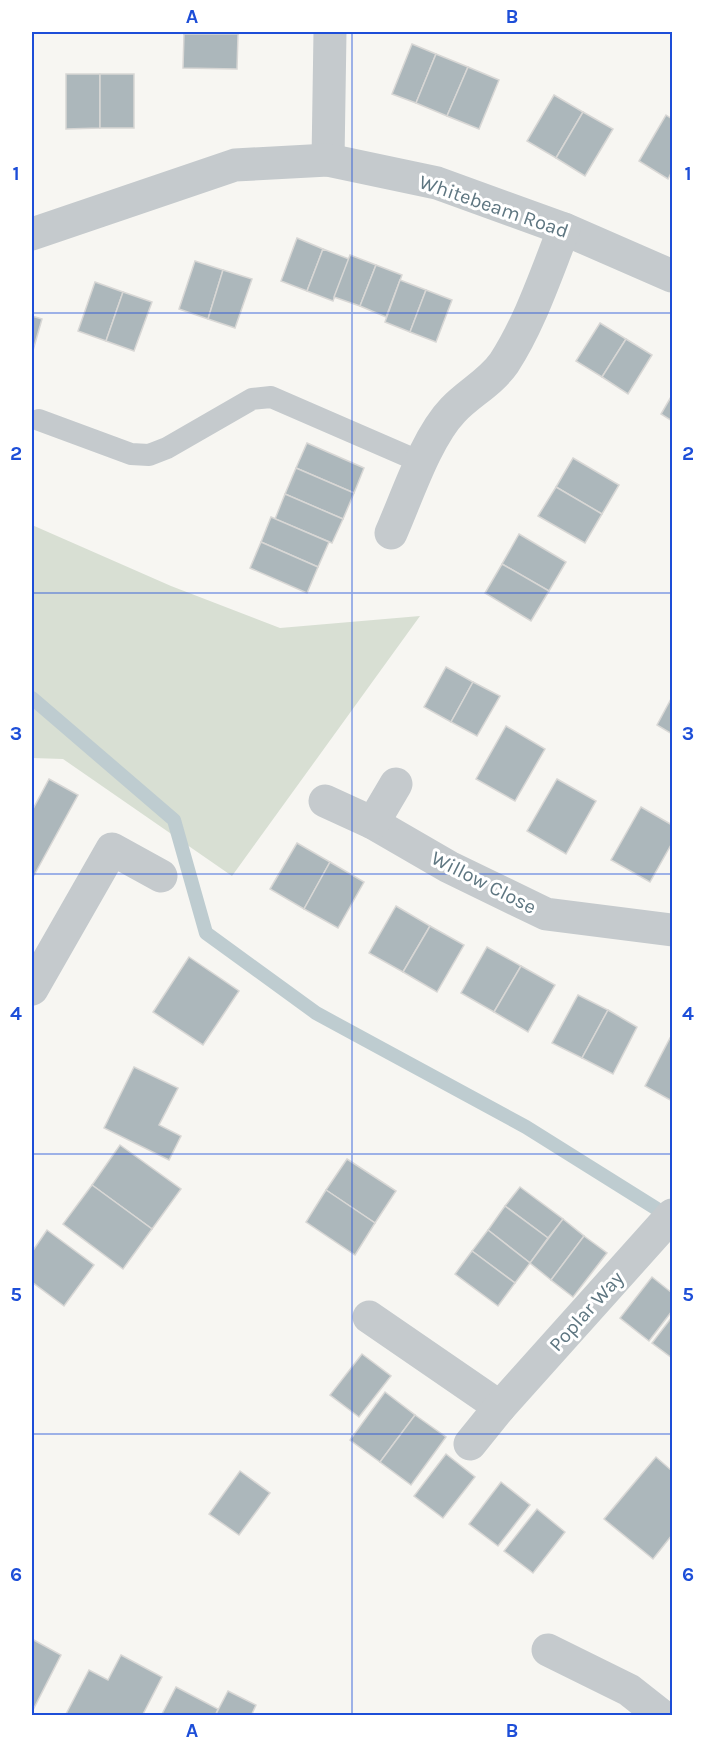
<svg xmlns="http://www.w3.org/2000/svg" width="704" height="1747" font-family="Karla,sans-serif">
	<rect width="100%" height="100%" fill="#f7f6f2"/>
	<polygon fill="#d8dfd3" points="32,525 171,586 280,628 420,616 232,876 63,759 32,758"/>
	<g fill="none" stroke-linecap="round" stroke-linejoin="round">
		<polyline stroke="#beccd0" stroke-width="14" points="32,698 174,820 206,933 316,1013 526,1127 657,1209"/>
	</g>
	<g fill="#acb7bb" stroke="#d8d7d5" stroke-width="1.5">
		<rect x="184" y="32" width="54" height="2"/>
		<polygon points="184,34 238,34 237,69 183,68"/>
		<polygon points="412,44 436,54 416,103 392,94"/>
		<polygon points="436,54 468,67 447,116 416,103"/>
		<polygon points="468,67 499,80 479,129 447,116"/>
		<polygon points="66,74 100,74 100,128 66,129"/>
		<rect x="100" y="74" width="34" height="54"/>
		<polygon points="554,95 583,112 556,158 527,141"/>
		<polygon points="583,112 613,129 585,176 556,158"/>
		<polygon points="666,115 672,119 672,171 668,179 639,161"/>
		<polygon points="297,238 323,249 307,291 281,281"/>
		<polygon points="323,249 349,259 333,301 307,291"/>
		<polygon points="350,255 376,265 360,306 334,297"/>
		<polygon points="195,261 223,270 208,319 179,309"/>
		<polygon points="376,265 402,275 386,317 360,306"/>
		<polygon points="223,270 252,279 235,328 208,319"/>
		<polygon points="400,280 426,290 410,332 385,322"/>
		<polygon points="95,282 123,292 106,341 78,331"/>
		<polygon points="426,290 452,300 436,342 410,332"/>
		<polygon points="123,292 152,302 134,351 106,341"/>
		<polygon points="32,316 42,319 32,354"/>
		<polygon points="600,323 626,339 602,377 576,361"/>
		<polygon points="626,339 652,355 628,394 602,377"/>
		<polygon points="672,395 672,421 661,414"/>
		<polygon points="307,443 364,468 354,493 296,468"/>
		<polygon points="573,458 619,485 602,514 556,487"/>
		<polygon points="296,468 354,493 343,519 285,494"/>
		<polygon points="556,487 602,514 585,543 538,516"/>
		<polygon points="285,494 343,519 332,543 275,519"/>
		<polygon points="271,517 329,542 318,567 261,542"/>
		<polygon points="519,534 566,562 549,591 502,564"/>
		<polygon points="261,542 318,567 307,593 250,568"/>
		<polygon points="502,564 549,591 531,621 485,593"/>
		<polygon points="446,667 473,682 451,722 424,707"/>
		<polygon points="473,682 500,696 477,736 451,722"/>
		<polygon points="672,697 672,734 657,725"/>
		<polygon points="506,726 545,749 515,801 476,779"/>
		<polygon points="49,779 78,795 32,879 32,811"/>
		<polygon points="557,779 596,801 566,854 527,831"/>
		<polygon points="641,807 672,825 672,843 650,882 611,860"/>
		<polygon points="297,843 330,862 304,909 270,889"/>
		<polygon points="330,862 364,882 338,928 304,909"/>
		<polygon points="396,906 430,926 403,972 369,953"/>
		<polygon points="430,926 464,945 437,992 403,972"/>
		<polygon points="487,947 521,966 494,1012 461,993"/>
		<polygon points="189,957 239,991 203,1045 153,1012"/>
		<polygon points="521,966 555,985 528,1032 494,1012"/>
		<polygon points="578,995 608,1010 582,1058 552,1043"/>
		<polygon points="608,1010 637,1027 613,1074 582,1058"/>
		<polygon points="670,1038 672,1040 672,1101 645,1086"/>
		<polygon points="134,1067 178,1088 159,1125 181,1136 169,1160 104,1128"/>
		<polygon points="120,1145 181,1189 152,1229 92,1185"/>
		<polygon points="347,1159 396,1191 375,1223 326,1190"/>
		<polygon points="92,1185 152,1229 123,1269 63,1224"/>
		<polygon points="520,1187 563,1219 548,1238 505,1206"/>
		<polygon points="326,1190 375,1223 355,1255 306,1222"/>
		<polygon points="505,1206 548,1238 530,1263 488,1230"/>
		<polygon points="563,1219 584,1236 551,1280 530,1263"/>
		<polygon points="47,1230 94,1265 64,1306 32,1282 32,1252"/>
		<polygon points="488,1230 530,1263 515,1283 472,1251"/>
		<polygon points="584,1236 607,1253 573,1297 551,1280"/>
		<polygon points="472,1251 515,1283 498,1306 455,1274"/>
		<polygon points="652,1277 672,1293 672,1311 649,1341 620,1318"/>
		<polygon points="672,1317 672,1358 652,1343"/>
		<polygon points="362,1354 391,1376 359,1417 330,1395"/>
		<polygon points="385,1392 415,1415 380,1462 350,1440"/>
		<polygon points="415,1415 446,1437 411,1485 380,1462"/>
		<polygon points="446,1454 475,1477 443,1518 414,1496"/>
		<polygon points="656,1457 672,1471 672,1535 653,1559 604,1519"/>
		<polygon points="240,1471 270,1493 239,1535 209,1514"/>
		<polygon points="501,1482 530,1505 498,1546 469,1524"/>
		<polygon points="537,1509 565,1532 533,1573 504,1551"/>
		<polygon points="32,1639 61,1655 33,1710 32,1710"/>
		<polygon points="121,1655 162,1677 142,1716 65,1716 89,1670 108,1680"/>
		<polygon points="176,1687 218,1709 215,1716 161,1716"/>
		<polygon points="228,1691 256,1705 251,1716 215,1716"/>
	</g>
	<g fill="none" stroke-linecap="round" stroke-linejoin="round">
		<polyline stroke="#c5cacd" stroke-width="22" points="39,420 131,454 149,455 167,448 252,399 271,397 423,463"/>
		<g stroke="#c5cacd" stroke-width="33">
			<polyline points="328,160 330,32"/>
			<polyline points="32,234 235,165 328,160 437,183 564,229 672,276"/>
			<path d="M391,533C407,497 426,438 453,410C469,393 490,383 504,363C530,323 546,274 564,229"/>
			<polyline points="325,801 373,823 449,867 546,914 672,930"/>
			<polyline points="373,823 396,784"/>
			<polyline points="32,989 112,849 161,876"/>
			<polyline points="369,1317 500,1407"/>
			<polyline points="470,1444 500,1407 672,1215"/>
			<polyline points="548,1650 629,1690 662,1716"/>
		</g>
	</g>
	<path fill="none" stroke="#1d4ed8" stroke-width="1.5" stroke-opacity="0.55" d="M352,32V1716M32,313H672M32,593H672M32,874H672M32,1154H672M32,1434H672"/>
	<g text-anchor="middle" stroke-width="6" stroke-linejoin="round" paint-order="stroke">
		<g font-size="20" fill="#5e7681" stroke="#fff">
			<text transform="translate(494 206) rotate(19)" y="7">Whitebeam Road</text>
			<text transform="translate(484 882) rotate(27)" y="7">Willow Close</text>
			<text transform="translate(586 1311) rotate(-48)" y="7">Poplar Way</text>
		</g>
	</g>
	<rect width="704" height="1747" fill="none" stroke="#ffffff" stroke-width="66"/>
	<rect x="33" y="33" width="638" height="1681" fill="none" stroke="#1d4ed8" stroke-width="2"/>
	<g font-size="20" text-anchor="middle" font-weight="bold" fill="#1d4ed8">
		<text x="192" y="23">A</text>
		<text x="512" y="23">B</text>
		<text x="16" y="180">1</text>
		<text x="688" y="180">1</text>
		<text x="16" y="460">2</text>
		<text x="688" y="460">2</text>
		<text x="16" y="740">3</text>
		<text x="688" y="740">3</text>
		<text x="16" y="1020">4</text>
		<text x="688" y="1020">4</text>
		<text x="16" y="1301">5</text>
		<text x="688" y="1301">5</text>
		<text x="16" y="1581">6</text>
		<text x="688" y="1581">6</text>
		<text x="192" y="1737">A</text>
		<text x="512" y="1737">B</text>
	</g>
</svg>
